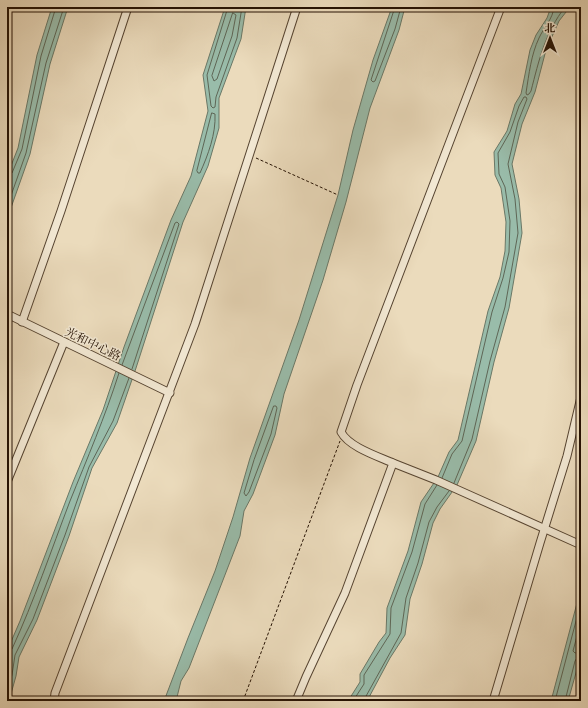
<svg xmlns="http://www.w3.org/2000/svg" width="588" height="708" font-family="'IM FELL English','Noto Serif SC',serif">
	<rect width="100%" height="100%" fill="#ebdbbc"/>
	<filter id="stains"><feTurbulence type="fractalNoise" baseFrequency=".005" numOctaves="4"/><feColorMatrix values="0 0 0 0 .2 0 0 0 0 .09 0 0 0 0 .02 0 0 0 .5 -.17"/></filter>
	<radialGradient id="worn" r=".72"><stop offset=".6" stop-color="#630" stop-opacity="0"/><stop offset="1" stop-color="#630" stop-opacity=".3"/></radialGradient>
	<g fill="#99bcaa" stroke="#6a7867">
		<polygon points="52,7 68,7 50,64 30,154 7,219 7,176 18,148 37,55"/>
		<polygon points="225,7 246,7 241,39 219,98 219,128 208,166 183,222 136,368 117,423 92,468 69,536 37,620 19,657 16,676 9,701 7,701 7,651 20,621 73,482 103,410 124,347 171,220 191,176 208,111 203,75"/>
		<polygon points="392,7 405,7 399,30 370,108 346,202 323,280 284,394 275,435 253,494 244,511 240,536 189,668 181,681 176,701 164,701 188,638 215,571 233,517 250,458 299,320 338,195 353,130 373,60"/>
		<polygon points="551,7 570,7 559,21 546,50 535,92 522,124 512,164 519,199 522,233 509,308 494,362 476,441 457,485 440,509 433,523 422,564 410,599 405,635 390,658 367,701 348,701 360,682 360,674 379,642 386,633 387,608 408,551 421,502 438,477 449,452 458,440 488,311 500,277 505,251 506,222 501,188 495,175 494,152 507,131 515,104 521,94 530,50 536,35 547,18"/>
		<polygon points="581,588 581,655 568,701 551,701"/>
	</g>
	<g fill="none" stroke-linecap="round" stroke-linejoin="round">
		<g stroke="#5e6656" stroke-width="1">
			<polyline points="228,7 207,75 211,106 213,108 215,107 216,97 237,38 242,7"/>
			<polyline points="395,7 371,80 373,82 375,81 395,29 401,7"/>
			<path d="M554,7C553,19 544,27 539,38C531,55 529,74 526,93L527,95L529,94L531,91C539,60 545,33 565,7"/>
			<polygon points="233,13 236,15 232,36 217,79 214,81 212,76"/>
			<path d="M212,113L215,114C216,134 208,155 200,173H198L197,171Z"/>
			<polyline points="7,175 12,173 22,149 41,56 56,7"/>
			<polyline points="7,207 26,153 46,63 64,7"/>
			<polyline points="122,365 175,223 177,222 179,224 132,369"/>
			<polygon points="274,406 276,406 277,408 271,434 249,492 246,496 244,493 254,460"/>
			<polyline points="442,478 452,454 462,441 492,312 503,278 509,252 510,221 505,187 499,174 498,153 510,132 519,106 524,97 526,97 527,99 518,122 508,164 515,199 518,233 505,307 490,361 472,439 454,483"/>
			<polyline points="581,621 573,651 575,653 581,652"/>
			<path d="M7,651L12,649C34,601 51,551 70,501C87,459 105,417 119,373"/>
			<polyline points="7,693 12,675 15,655 33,619 65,535 89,467 113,421 129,378"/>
			<polyline points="353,701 364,684 364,675 390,634 391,608 412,552 425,504 437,485"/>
			<polyline points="364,701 365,698 401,633 406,598 418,563 429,522 437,507 449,491"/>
			<polyline points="555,701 581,602"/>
			<polyline points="565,701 575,661 577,658 581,657"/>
		</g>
		<defs>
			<g id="minor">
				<polyline points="7,314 170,393"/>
				<polyline points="22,322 61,211 128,7"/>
				<polyline points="393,463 436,480 581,545"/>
				<polyline points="7,482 64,342"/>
				<polyline points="54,701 55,693 195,324 297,7"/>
				<path d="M296,701L306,677L345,593L393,463C377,456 349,447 341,432L357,385L501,7"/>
				<polyline points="493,701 540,543 567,456 581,397"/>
			</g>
		</defs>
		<use href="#minor" stroke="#564431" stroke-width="9"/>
		<g stroke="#241103" stroke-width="1" stroke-dasharray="3 2" stroke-linecap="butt">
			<polyline points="256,158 338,195"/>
			<polyline points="243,701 340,441"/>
		</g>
		<use href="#minor" stroke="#f2e8d3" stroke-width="7"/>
	</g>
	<g text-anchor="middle" stroke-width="3" stroke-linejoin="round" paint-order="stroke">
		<g font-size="12" fill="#241103" stroke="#f2e8d3">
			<text transform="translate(93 344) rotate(26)" y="4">光和中心路</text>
		</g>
	</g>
	<rect width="588" height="708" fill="none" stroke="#ebdbbc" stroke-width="24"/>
	<rect x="8" y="8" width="572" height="692" fill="none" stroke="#241103" stroke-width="2"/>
	<rect x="12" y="12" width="564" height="684" fill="none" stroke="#241103"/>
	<g transform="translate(550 38)" stroke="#f2e8d3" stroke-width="3" paint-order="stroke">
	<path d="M0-3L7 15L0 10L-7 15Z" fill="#241103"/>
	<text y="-6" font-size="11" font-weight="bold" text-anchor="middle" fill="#241103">北</text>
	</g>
	<rect width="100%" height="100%" filter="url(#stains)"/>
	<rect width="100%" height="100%" fill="url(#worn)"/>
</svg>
